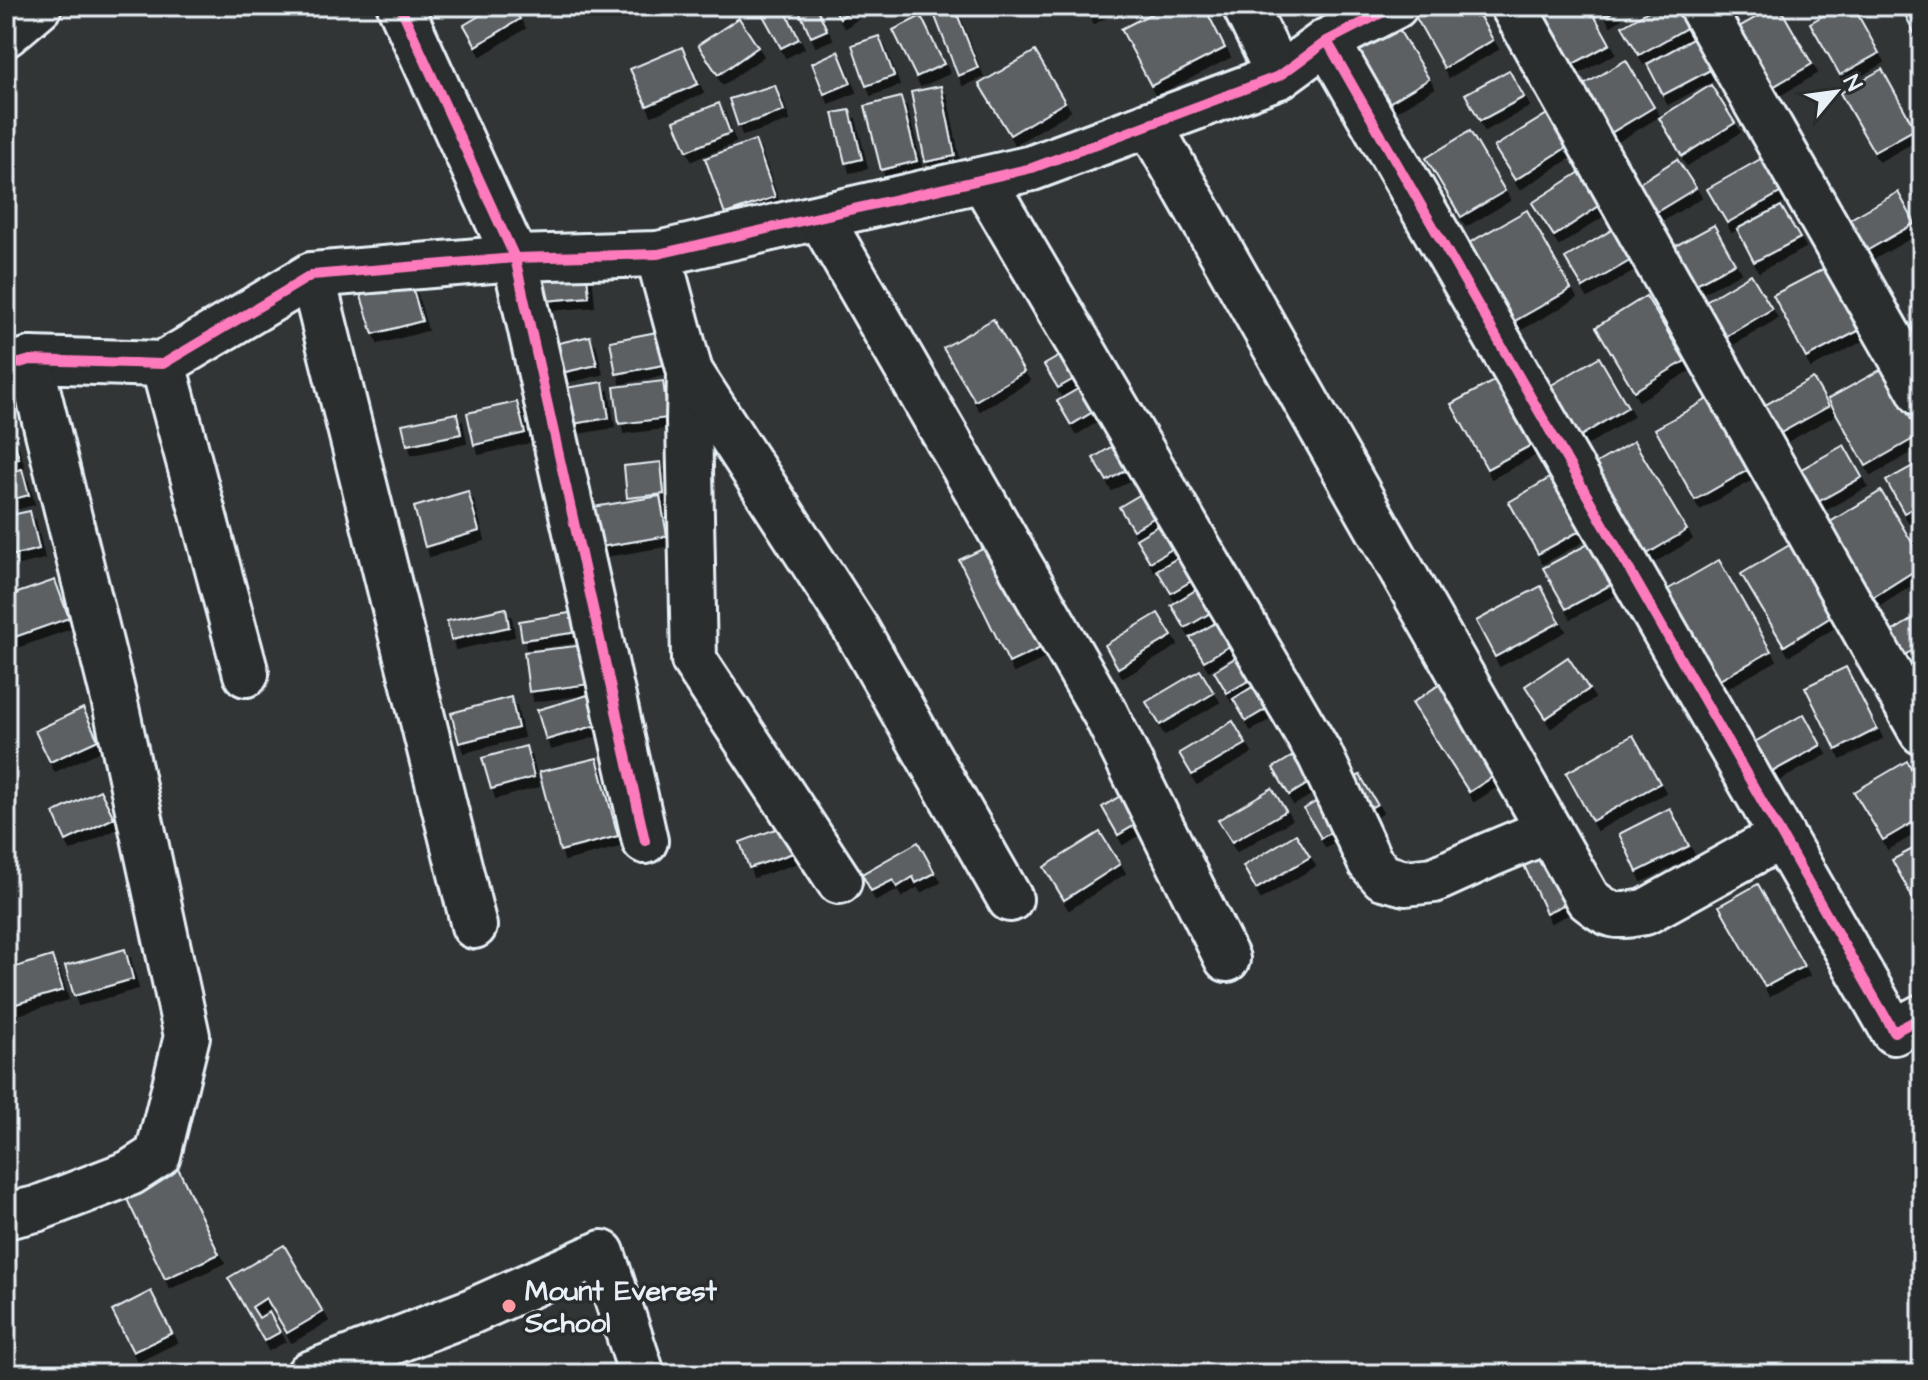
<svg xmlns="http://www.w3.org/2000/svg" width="1928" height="1380" font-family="'Architects Daughter',sans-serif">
	<defs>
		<filter id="shadow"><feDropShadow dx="5" dy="9" stdDeviation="0" flood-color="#0009"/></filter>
	</defs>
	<rect width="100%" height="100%" fill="#323536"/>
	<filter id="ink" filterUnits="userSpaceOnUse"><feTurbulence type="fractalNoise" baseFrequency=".0125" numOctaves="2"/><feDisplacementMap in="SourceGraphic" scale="16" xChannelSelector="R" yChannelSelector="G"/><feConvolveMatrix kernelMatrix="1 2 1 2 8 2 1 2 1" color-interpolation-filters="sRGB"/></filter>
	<g filter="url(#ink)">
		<g fill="#5c6063" stroke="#e8f1f8" stroke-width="2" filter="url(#shadow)">
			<polygon points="496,6 512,6 520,19 476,46 464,25"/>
			<polygon points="768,6 783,6 799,39 781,48 760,10"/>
			<polygon points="797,6 816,6 827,30 811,37"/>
			<polygon points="832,6 857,6 840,18"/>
			<polygon points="945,6 954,6 978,68 958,76 933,11"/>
			<polygon points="1085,6 1105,6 1089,14"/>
			<polygon points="1166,6 1204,6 1225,48 1151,86 1121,29"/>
			<polygon points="1429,6 1474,6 1493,40 1444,68 1414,14"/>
			<polygon points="1554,6 1589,6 1610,44 1562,70 1532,18"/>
			<polygon points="1600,6 1621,6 1606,16"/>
			<polygon points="1657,6 1674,6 1686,28 1639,55 1622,26"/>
			<polygon points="1776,6 1779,6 1812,64 1759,95 1725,35"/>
			<polygon points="1840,6 1853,6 1879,53 1840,75 1810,23"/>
			<polygon points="1920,6 1922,6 1922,48 1905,15"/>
			<polygon points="1390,15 1429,79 1387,104 1349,40"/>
			<polygon points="921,16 944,64 916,77 893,30"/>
			<polygon points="739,18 758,47 718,75 698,45"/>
			<polygon points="879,36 894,76 866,86 852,45"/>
			<polygon points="1694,38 1712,69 1663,95 1647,64"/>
			<polygon points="682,47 698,84 647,106 630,69"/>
			<polygon points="838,51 851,83 824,94 812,63"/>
			<polygon points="1035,51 1065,102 1010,135 979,84"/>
			<polygon points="1626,60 1654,107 1604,137 1577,89"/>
			<polygon points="1882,69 1915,129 1874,152 1840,93"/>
			<polygon points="1509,70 1524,97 1480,121 1465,94"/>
			<polygon points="775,85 784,111 738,126 729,99"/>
			<polygon points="1711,85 1735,123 1682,156 1659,118"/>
			<polygon points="941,86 955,156 925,162 911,92"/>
			<polygon points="901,97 917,161 881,170 865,106"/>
			<polygon points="719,103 730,133 687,151 674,121"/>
			<polygon points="850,110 862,159 845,163 833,113"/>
			<polygon points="1552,111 1572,144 1515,180 1494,147"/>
			<polygon points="1470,131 1505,191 1461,217 1426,158"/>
			<polygon points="755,140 775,197 725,214 705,158"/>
			<polygon points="1764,157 1783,191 1727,223 1707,189"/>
			<polygon points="1677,159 1696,188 1645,219 1627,191"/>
			<polygon points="1580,172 1602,204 1554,236 1532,203"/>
			<polygon points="1922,190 1922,210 1914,195"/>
			<polygon points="1898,192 1915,223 1861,254 1843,223"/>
			<polygon points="1781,206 1800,238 1754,262 1737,229"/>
			<polygon points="1527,210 1571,289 1513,322 1469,243"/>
			<polygon points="1714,225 1735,263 1687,289 1666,251"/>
			<polygon points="1615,228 1633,259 1583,288 1565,258"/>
			<polygon points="586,264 589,297 534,302 530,268"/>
			<polygon points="1825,268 1858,331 1806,358 1773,295"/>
			<polygon points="1751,274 1772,309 1720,340 1699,305"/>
			<polygon points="410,279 422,321 373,334 360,293"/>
			<polygon points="1646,296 1685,361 1634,391 1596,327"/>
			<polygon points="993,319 1024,372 975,401 943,348"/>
			<polygon points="657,332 663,365 616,374 610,341"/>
			<polygon points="1098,334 1112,357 1058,388 1044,365"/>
			<polygon points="590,336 597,365 556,374 550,345"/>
			<polygon points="1599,357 1628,407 1574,440 1543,390"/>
			<polygon points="1882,369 1920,435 1866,466 1828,399"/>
			<polygon points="1111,370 1124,393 1071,425 1057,401"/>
			<polygon points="1499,378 1535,443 1487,469 1451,404"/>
			<polygon points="1813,378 1829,406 1768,440 1753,412"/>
			<polygon points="663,381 668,418 619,424 614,387"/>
			<polygon points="603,382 609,418 566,425 559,389"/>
			<polygon points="1713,396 1753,467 1695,500 1655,429"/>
			<polygon points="517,402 525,433 474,445 467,413"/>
			<polygon points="457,413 461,434 407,445 402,424"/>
			<polygon points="1147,425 1161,450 1107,481 1093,458"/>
			<polygon points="9,426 19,458 6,462 6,427"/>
			<polygon points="1634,441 1687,530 1647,554 1593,465"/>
			<polygon points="1844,445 1862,477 1809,507 1791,475"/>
			<polygon points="1922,461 1922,503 1904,513 1886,481"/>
			<polygon points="661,462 664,494 627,498 624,466"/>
			<polygon points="22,469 29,495 6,501 6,473"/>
			<polygon points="1173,475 1187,498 1133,530 1119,507"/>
			<polygon points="1555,475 1585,528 1538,554 1509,502"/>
			<polygon points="468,491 479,531 425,547 414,507"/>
			<polygon points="1881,491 1922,559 1922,566 1862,604 1817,530"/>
			<polygon points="660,496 667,536 588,549 581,509"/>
			<polygon points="1190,507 1204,530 1150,562 1136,539"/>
			<polygon points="30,511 39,549 6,557 6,516"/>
			<polygon points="1922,519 1922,538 1914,523"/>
			<polygon points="1019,532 1068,635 1009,663 959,560"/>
			<polygon points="1211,538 1225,561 1171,593 1157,570"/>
			<polygon points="1796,541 1839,612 1784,646 1741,574"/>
			<polygon points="1590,543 1612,584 1566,609 1543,568"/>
			<polygon points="1719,560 1771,651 1716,682 1665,591"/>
			<polygon points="1224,573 1239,596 1185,628 1171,605"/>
			<polygon points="55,580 69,618 9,639 6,631 6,597"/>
			<polygon points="1541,586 1560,622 1495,657 1476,621"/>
			<polygon points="1244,606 1258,629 1204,661 1190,638"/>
			<polygon points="506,608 509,627 451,640 447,621"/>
			<polygon points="576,612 579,632 522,640 519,621"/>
			<polygon points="1158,613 1172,636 1118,668 1105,645"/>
			<polygon points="1922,613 1922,645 1903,656 1890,633"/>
			<polygon points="1267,638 1281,662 1227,693 1214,671"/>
			<polygon points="585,645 590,684 529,692 524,652"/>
			<polygon points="1568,657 1589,689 1546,718 1525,686"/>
			<polygon points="1286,666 1300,689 1246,721 1233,699"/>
			<polygon points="1846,667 1877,729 1836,750 1805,687"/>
			<polygon points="1200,670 1214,693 1160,725 1146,702"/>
			<polygon points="1458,672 1516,762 1469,792 1412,703"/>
			<polygon points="588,695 597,725 546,740 537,710"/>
			<polygon points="511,697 518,728 459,743 451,713"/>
			<polygon points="83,708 98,740 50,762 35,731"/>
			<polygon points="1804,714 1821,745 1770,773 1753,743"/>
			<polygon points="1233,721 1246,744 1192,775 1179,753"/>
			<polygon points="1633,735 1660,783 1592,821 1566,773"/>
			<polygon points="1321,739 1337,766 1289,795 1273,768"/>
			<polygon points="526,746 534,777 491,789 482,758"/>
			<polygon points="597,758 618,836 560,851 539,772"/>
			<polygon points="1907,761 1922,786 1922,817 1883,840 1854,792"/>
			<polygon points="1360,775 1377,804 1321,838 1304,809"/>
			<polygon points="1154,776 1170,804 1118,835 1102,807"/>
			<polygon points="1272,788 1286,811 1232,842 1218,820"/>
			<polygon points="100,790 114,818 66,841 53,813"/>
			<polygon points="1670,808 1689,846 1637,872 1619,834"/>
			<polygon points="784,826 793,853 749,868 740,842"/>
			<polygon points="1566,828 1595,890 1546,913 1517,850"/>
			<polygon points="1100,832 1120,864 1064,900 1044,867"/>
			<polygon points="1296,834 1310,857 1256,889 1243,866"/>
			<polygon points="918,842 935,873 916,883 913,877 897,887 893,880 871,891 862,874"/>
			<polygon points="1922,844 1922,915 1892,860"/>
			<polygon points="1758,884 1804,966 1765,987 1719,906"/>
			<polygon points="125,949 133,979 74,996 65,966"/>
			<polygon points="52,956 63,990 6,1007 6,970"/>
			<polygon points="178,1168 219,1254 165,1279 124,1193"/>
			<polygon points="284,1245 323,1312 287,1333 266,1298 252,1307 259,1318 269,1312 280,1332 264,1341 228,1278"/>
			<polygon points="151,1291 172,1333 133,1352 112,1311"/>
			<polygon points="451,1366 455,1374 436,1374"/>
		</g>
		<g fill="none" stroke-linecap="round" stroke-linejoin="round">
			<defs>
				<g id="minor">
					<polyline points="400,6 515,258 658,254 1032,168 1279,76 1327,41 1395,6"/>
					<polyline points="1245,6 1279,76"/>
					<polyline points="1513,6 1922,732"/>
					<polyline points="1701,6 1922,394"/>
					<polyline points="6,34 39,6"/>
					<polyline points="1327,41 1894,1032 1922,1017"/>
					<path d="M1149,124L1588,899C1612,918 1615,917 1645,912L1782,836"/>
					<polyline points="983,180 1320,755 1370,862 1383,877 1405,883 1434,880 1491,854 1549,830"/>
					<polyline points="820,217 1106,715 1227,959"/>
					<polyline points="658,254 690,372 689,421 694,660 839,881"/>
					<polyline points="312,275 474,926"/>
					<polyline points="163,364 246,674"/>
					<polyline points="6,367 30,360 163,364 312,275 515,258 645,841"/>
					<polyline points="690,372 856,629 1010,899"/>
					<polyline points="6,1216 36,1209 130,1173 158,1155 187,1036 115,703 30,360"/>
					<polyline points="309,1374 470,1312 602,1253 642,1374"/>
				</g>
			</defs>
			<use href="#minor" stroke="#e8f1f8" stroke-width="50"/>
			<use href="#minor" stroke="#2a2d2e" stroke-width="44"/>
			<defs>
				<g id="cycleway">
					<polyline points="400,6 515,258 658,254 1032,168 1279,76 1327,41 1395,6"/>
					<polyline points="1327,41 1894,1032 1922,1017"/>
					<polyline points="6,367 30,360 163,364 312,275 515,258 645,841"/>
				</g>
			</defs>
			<use href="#cycleway" stroke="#2a2d2e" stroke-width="15"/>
			<use href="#cycleway" stroke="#fd7abc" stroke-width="10"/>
		</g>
	</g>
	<circle fill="#ff9aa2" stroke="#2a2d2e" stroke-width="3" cx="509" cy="1306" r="8"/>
	<g text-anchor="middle" stroke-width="7" stroke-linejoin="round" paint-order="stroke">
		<g font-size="28" font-weight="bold" fill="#e8f1f8" stroke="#2a2d2e" text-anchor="start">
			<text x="525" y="1300">Mount Everest<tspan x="525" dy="32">School</tspan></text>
		</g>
	</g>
	<rect width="1928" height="1380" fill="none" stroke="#2a2d2e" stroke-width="32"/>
	<rect x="16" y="16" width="1896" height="1348" fill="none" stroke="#e8f1f8" stroke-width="3" filter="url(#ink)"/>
	<g transform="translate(1836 92) rotate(61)" stroke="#2a2d2e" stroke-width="6" paint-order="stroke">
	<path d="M0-6L14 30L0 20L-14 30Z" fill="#e8f1f8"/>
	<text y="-12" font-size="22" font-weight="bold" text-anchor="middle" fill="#e8f1f8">N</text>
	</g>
</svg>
